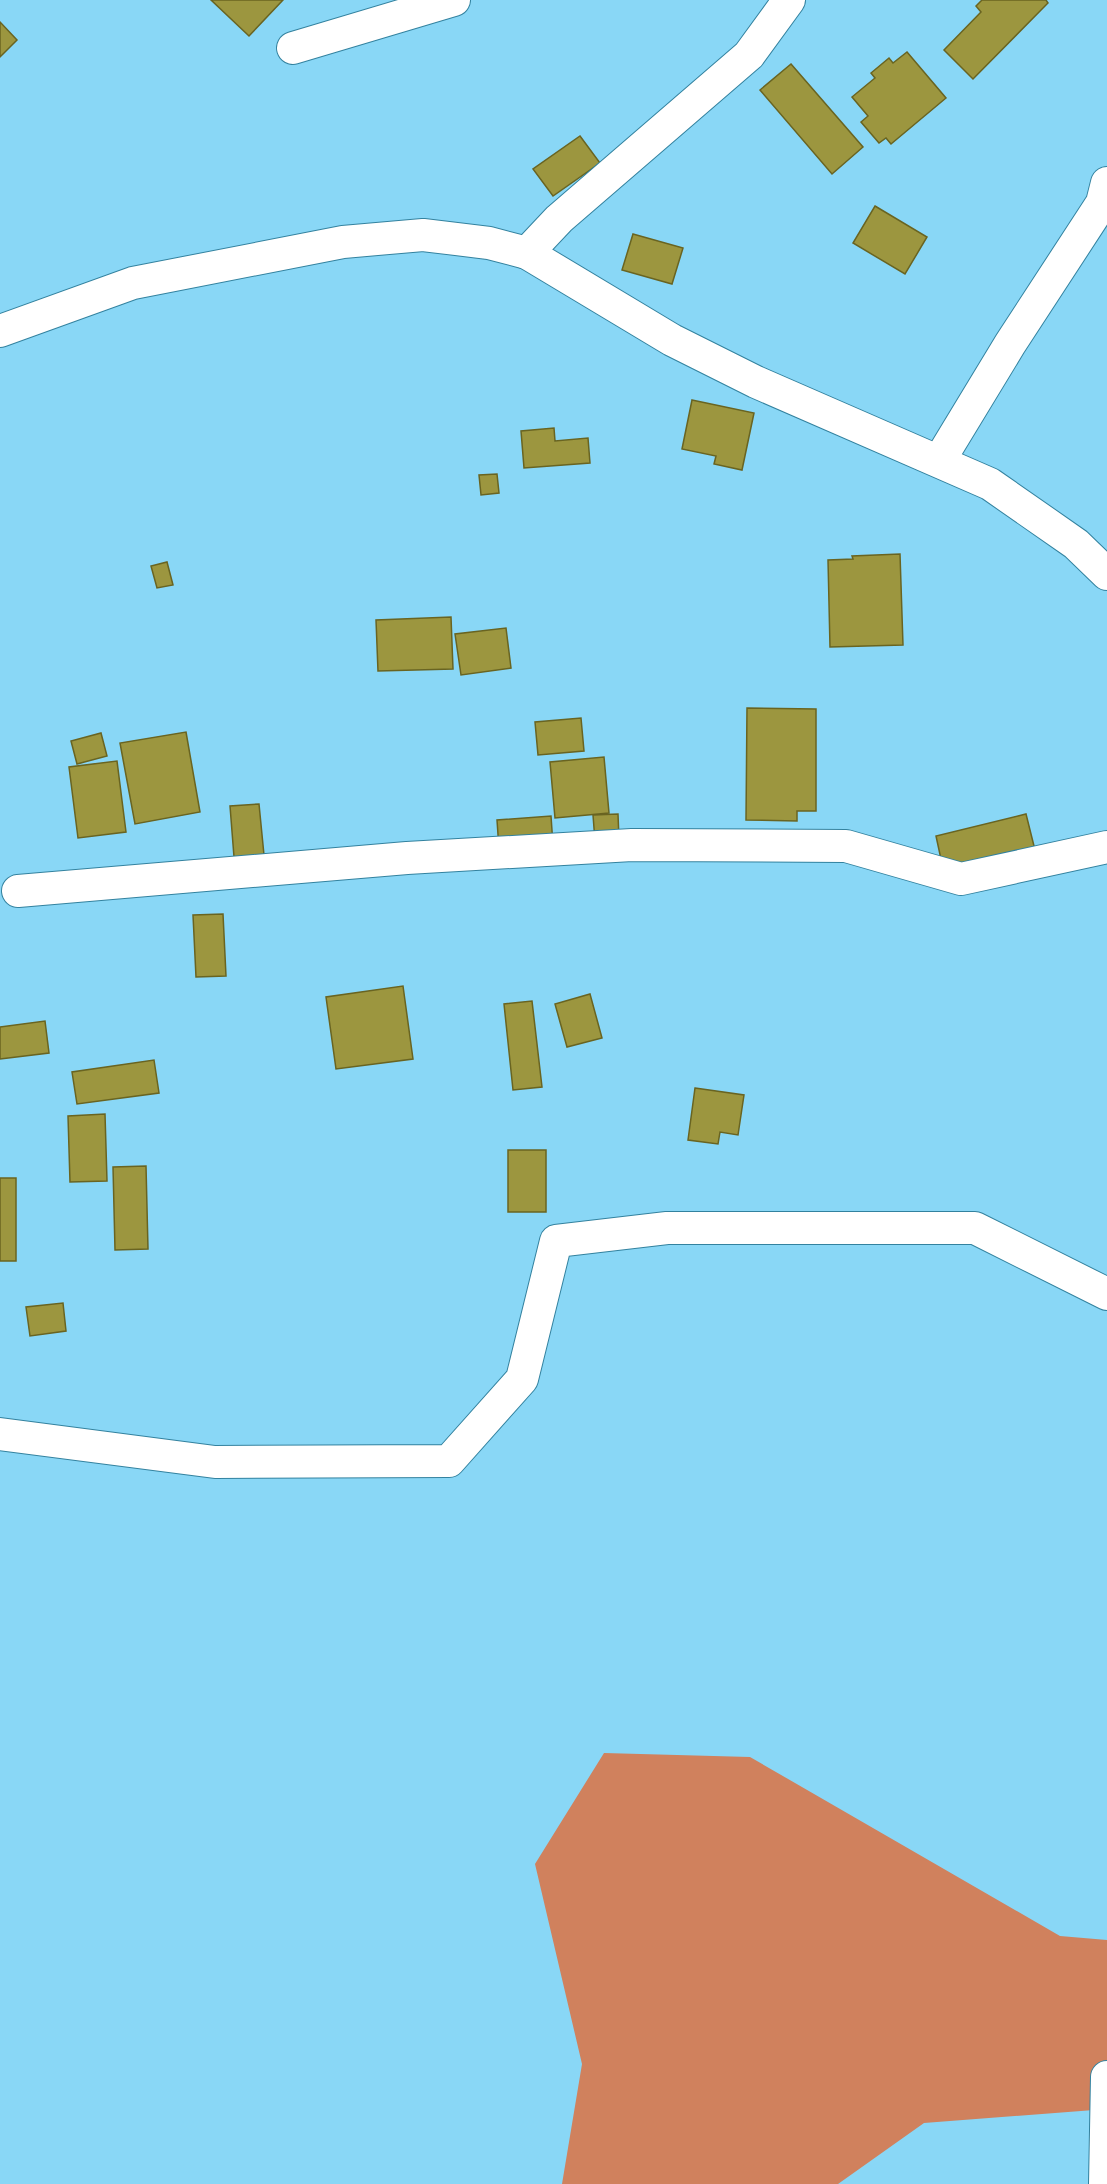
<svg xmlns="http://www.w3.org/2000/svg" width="1107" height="2184" font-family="Raleway,sans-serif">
	<rect width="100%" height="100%" fill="#89d7f6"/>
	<polygon fill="#d0815d" points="604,1753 750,1757 1060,1936 1107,1940 1107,2109 924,2123 838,2184 562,2184 582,2064 535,1864"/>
	<g fill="#9c963f" stroke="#696421" stroke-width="1.5">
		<polygon points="211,0 283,0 249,36"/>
		<polygon points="982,0 1046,0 1048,3 973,79 944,50 981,12 976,6"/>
		<polygon points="0,22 17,40 0,57"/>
		<polygon points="907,52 946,98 891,144 886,138 879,143 861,122 868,116 852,97 875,78 871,73 889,58 893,63"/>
		<polygon points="791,64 863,147 832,174 760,90"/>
		<polygon points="580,136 600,163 553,196 533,169"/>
		<polygon points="875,206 927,237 905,274 853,243"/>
		<polygon points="633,234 683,248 672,284 622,270"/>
		<polygon points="692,400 754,413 742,470 714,464 716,456 682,449"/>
		<polygon points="554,428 555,441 588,438 590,463 524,468 521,431"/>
		<polygon points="497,474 499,493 481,495 479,475"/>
		<polygon points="900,554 903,645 830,647 828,560 853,559 852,556"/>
		<polygon points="167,562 173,585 157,588 151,566"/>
		<polygon points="451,617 453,669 378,671 376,620"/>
		<polygon points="506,628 511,668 461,675 455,634"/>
		<polygon points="747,708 816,709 816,811 797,811 797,821 746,820"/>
		<polygon points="581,718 584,751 538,755 535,722"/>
		<polygon points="186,732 200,812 135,824 120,743"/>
		<polygon points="101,733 107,756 77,764 71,741"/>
		<polygon points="604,757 609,813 555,818 550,762"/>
		<polygon points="117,761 126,832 78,838 69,767"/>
		<polygon points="259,804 264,855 234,857 230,806"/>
		<polygon points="618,814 619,840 595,841 593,815"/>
		<polygon points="1026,814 1035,850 944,873 936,836"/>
		<polygon points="551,816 553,845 499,849 497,820"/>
		<polygon points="223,914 226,976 196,977 193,915"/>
		<polygon points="403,986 413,1059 336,1069 326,997"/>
		<polygon points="590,994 602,1038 567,1047 555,1004"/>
		<polygon points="532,1001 542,1087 513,1090 504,1004"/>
		<polygon points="45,1021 49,1053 0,1059 0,1027"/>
		<polygon points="154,1060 159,1093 77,1104 72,1072"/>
		<polygon points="695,1088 744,1095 738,1135 720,1132 718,1144 688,1140"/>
		<polygon points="105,1114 107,1181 70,1182 68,1116"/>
		<rect x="508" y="1150" width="38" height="62"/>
		<polygon points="146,1166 148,1249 115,1250 113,1167"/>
		<rect x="0" y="1178" width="16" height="83"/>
		<polygon points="63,1303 66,1331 30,1336 26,1307"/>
	</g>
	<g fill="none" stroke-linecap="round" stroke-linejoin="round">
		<defs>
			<g id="street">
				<polyline points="293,48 454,0"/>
				<polyline points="527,253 559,219 749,55 789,0"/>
				<polyline points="0,331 133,283 343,242 423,235 489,243 527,253 672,340 756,382 990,484 1076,544 1107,574"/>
				<polyline points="939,461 1010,344 1102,203 1107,183"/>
				<polyline points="18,891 407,858 632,845 846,846 961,879 1107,847"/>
				<polyline points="0,1434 215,1462 449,1461 522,1379 556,1241 667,1228 975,1228 1107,1294"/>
				<polyline points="1105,2184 1107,2077"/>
			</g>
		</defs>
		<use href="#street" stroke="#33829f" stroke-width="34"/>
		<use href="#street" stroke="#fff" stroke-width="32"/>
	</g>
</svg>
